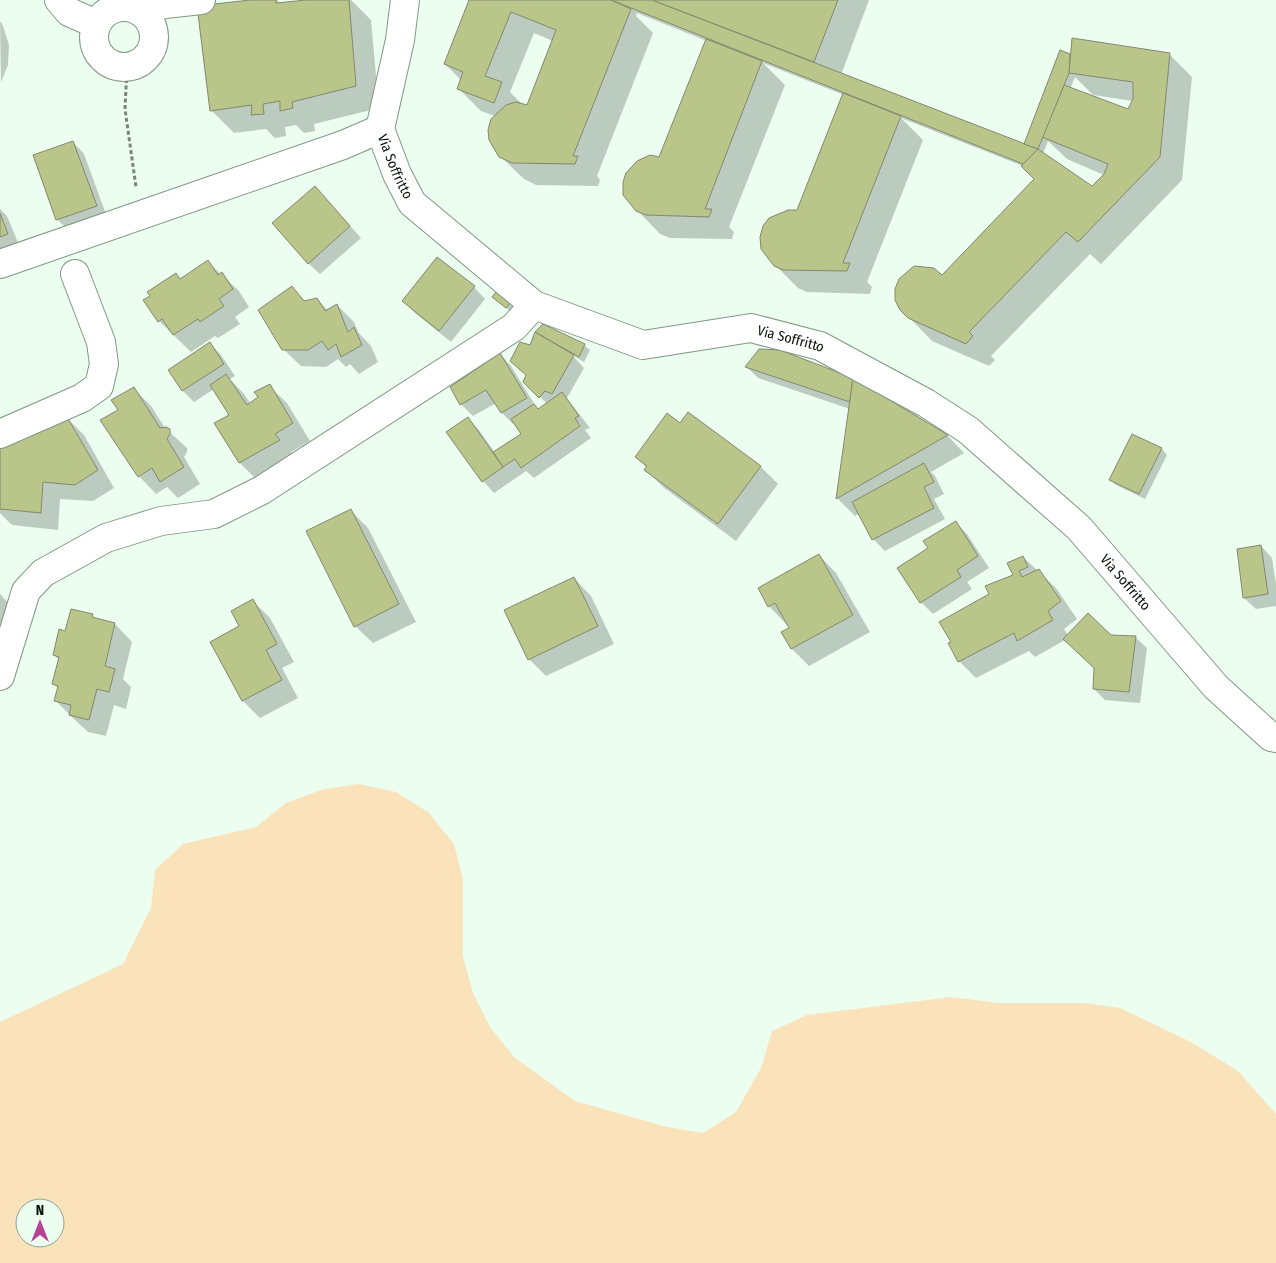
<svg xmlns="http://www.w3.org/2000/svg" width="1276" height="1263" font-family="'Fira Sans Condensed',sans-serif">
	<rect width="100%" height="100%" fill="#ebfeef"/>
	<path fill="#fae3ba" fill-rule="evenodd" d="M358,784L396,792L428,812L454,844L463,879V956L473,993L490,1027L514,1057L575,1101L667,1127L703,1133L736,1112L761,1068L772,1031L807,1015L951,997L1000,1003H1084L1120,1008L1191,1042L1238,1071L1276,1114V1263H0V1022L123,964L151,908L155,870L183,844L256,827L286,803L321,790ZM25,1208H55V1238H25Z"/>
	<g fill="#0003" fill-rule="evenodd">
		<polygon points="260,0 277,0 281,4 319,0 351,0 371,20 379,108 314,124 315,131 304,133 296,125 285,127 286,136 275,138 266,129 234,133 211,110"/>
		<path d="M471,0H649L653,2L654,0H869L841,75L1024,146L1070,55L1071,57L1169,54L1192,77L1182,180L1101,264L1090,254L991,356L995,360L989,366L932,341L901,309L942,276L1035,179L1023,166L901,118L923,140L867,282L872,287L870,294L807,292L798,288L775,265L844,95L763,63L785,85L729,227L734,232L732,239L670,238L660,234L637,210L660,159L707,41L637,13L636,16L653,33L597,176L600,180L598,186L536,185L524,179L500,156L495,116L481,111L458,88L461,80L445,64ZM534,33L553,41L528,106L523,105L510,92ZM1075,77L1093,95L1133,101L1129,111L1070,89ZM1048,141L1067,159L1104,175L1092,188L1043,154Z"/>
		<polygon points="0,21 3,26 9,45 8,65 1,82"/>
		<polygon points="73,142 84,154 107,217 69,231 57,219"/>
		<polygon points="315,187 361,238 320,274 308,263"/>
		<polygon points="0,209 7,216 19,245 0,259"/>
		<polygon points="208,262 239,291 249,307 235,317 240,324 218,338 215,336 191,352 159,321 176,274 181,280"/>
		<polygon points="474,287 485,299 451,342 415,313 403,301"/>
		<polygon points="291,288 306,302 317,299 328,310 337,305 354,322 358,332 371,346 378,362 359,374 350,364 346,367 338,359 326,367 301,366 283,349"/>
		<polygon points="499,290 518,306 512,313 499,302"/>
		<polygon points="536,332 584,345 590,350 584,362 572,355 584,368 567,398 590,428 585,430 591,438 534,478 526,471 494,493 483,481 448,432 467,419 479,430 495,453 523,434 516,423 513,424 502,413 496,403 473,416 461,404 452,388 500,354 511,366 538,410 547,404 525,381 527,376 512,361 531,347"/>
		<polygon points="210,344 221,355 235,376 230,379 243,393 251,404 260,397 269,386 287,403 310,441 291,452 296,458 257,480 240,463 231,415 214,389 194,402 183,391 170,370"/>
		<polygon points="747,367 852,379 948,436 964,453 931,472 935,476 944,494 934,499 945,519 885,551 873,539 860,513 855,516 838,499 850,409 758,378"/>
		<polygon points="134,389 151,406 165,428 187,448 187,452 184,457 200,484 178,498 167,487 156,494 139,476 120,411"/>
		<polygon points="688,414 761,467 778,484 736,541 663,487 646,470 647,468 636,457 680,425"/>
		<polygon points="67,418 84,435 114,488 93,501 60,499 58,530 12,525 0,513 0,446"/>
		<polygon points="1133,436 1162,449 1167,455 1145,499 1116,485 1110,480"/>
		<polygon points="351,511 368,528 416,622 373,643 355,626"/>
		<polygon points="955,522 967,534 989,568 967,582 972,589 933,614 921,602 899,568 929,549"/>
		<polygon points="1261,546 1272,558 1276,584 1276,606 1256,609 1244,598 1238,550"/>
		<polygon points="819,555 836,573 870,632 809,666 792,649 783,632 790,628 769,606 760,589"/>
		<polygon points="1023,557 1056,588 1077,619 1064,629 1068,635 1135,637 1147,648 1140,703 1105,700 1094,689 1096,668 1065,640 1035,657 1029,651 976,678 959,661 991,595 1014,576"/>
		<polygon points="574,578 591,596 614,644 546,676 529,659"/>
		<polygon points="0,594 9,604 0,666"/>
		<polygon points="253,601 270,618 294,662 282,668 298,698 260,718 243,701 241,627"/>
		<polygon points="92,615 97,620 115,624 132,642 123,679 131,687 126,709 114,705 106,736 88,732 73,718 56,701 59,689 53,683 59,660 54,655 66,632"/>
	</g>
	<g fill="#bac58a" stroke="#83886f">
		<polygon points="250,0 276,0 276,3 306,0 349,0 356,86 292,102 293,108 280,111 280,101 263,104 264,114 251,115 252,105 210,111 197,6"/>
		<polygon points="469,0 611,0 631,9 573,156 578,156 575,164 512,163 499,157 489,140 488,130 491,119 506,105 516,102 527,105 556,30 511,12 485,76 502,82 494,103 457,89 463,72 444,64"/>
		<polygon points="611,0 652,0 1038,149 1023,164"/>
		<polygon points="652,0 838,0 814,62"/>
		<polygon points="1072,38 1170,53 1160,157 1078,242 1066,232 969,332 973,336 966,344 908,318 900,310 895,300 895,289 899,279 914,266 934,268 942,275 1034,179 1021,166 1038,149 1092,186 1104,174 1108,164 1042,137 1064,85 1128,109 1133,99 1133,82 1069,73"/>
		<polygon points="706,39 762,61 705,209 712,209 709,217 646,215 636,211 623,195 623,182 626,173 637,161 650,155 659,157"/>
		<polygon points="1060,50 1070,54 1069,73 1038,149 1024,144"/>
		<polygon points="843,93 901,116 843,263 850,263 847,271 783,270 774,266 761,249 760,237 763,226 769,218 788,210 797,210"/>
		<polygon points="73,141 97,206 56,220 33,155"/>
		<polygon points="315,186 350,226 308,264 272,223"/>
		<polygon points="0,213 8,234 0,237"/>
		<polygon points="437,257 475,286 439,331 402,301"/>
		<polygon points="208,260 218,275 222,272 233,289 219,299 224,306 200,322 198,319 173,335 162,319 158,322 143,300 150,296 147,292 176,273 180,279"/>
		<polygon points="292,286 304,301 317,298 325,311 337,304 348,332 354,327 362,345 341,357 336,344 328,350 322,341 308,350 282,350 258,310"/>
		<polygon points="499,288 513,299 506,308 492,297"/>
		<polygon points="543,324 585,344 579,357 535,332"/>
		<polygon points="535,332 574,355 552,394 545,391 539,398 523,382 526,375 510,361 520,342 530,345"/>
		<polygon points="210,342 224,364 182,391 168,370"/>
		<polygon points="759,349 780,350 853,378 850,402 745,367"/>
		<polygon points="500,353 527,398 501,413 486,390 460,405 450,387"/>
		<polygon points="226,374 247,405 258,397 254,392 270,384 293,423 275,434 280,440 239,463 214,423 229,415 210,385"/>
		<polygon points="853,378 948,435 836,499"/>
		<polygon points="134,387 160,428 166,427 170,429 170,434 167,439 184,467 160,482 152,468 138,477 100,420 118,410 111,400"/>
		<polygon points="562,392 579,416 575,418 580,426 521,468 515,459 503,467 493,452 521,434 511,419 534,404 538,409"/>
		<polygon points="688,412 761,466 718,524 644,470 647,466 635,457 667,413 680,423"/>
		<polygon points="67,417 98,470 75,485 43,482 41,513 0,509 0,444"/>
		<polygon points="468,417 503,467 482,482 446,432"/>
		<polygon points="1132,434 1162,448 1139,494 1109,480"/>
		<polygon points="924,463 934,482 924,487 934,508 872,540 852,502"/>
		<polygon points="351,509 399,604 354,627 306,531"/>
		<polygon points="956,521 978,556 957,570 961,577 920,603 897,568 928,548 923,541"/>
		<polygon points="1261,545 1268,594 1243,598 1237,549"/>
		<polygon points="819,554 853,615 791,649 781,632 789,628 775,603 768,607 758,588"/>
		<polygon points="1023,556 1028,567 1019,571 1022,577 1039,569 1061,601 1048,611 1053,620 1017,641 1014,633 958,662 948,643 951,642 939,622 989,594 985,586 1013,575 1007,563"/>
		<polygon points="574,577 598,626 528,660 504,610"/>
		<polygon points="253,599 277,644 266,650 282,680 242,701 210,642 239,626 231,611"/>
		<polygon points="71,609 93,614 92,617 115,623 105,666 115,669 109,692 97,689 89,720 69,715 71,705 54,701 58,686 52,684 59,657 53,655 59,629 65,631"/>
		<polygon points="1088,613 1111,635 1136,636 1129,692 1093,689 1094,668 1063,639"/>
	</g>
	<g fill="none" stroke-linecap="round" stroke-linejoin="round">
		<defs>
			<g id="minor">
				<polyline points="59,0 69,12 96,24"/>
				<path id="s1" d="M405,0L400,40L380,129L397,174L412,203L534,305L643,345L751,328L820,346L926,403L968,430L1079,528L1216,687L1271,737L1276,738"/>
				<circle cx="124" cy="37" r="30"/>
				<polyline points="139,11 165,4 201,0"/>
				<polyline points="0,264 343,145 380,129"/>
				<polyline points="0,434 82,398 99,386 104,364 101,342 75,274"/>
				<polyline points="0,676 26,591 43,573 106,538 161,521 214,514 262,490 514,327 534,305"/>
			</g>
		</defs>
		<use href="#minor" stroke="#819785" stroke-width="30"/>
		<polyline stroke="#78857a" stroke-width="3" stroke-dasharray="4 2.5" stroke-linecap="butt" points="127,66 125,109 136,187"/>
		<use href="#minor" stroke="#fff" stroke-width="28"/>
	</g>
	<g text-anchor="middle" stroke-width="4.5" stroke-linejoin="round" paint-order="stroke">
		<g font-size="14" fill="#09110a" stroke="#ebfeef">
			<text dy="5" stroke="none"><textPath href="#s1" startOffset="172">Via Soffritto</textPath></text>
			<text dy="5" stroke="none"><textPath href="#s1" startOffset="638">Via Soffritto</textPath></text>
			<text dy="5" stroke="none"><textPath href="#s1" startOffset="1058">Via Soffritto</textPath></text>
		</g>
	</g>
	<g transform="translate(40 1223)"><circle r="24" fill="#ebfeef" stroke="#919f93"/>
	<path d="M0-4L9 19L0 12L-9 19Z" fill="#b84095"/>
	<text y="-8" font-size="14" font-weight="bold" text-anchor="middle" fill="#09110a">N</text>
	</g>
</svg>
